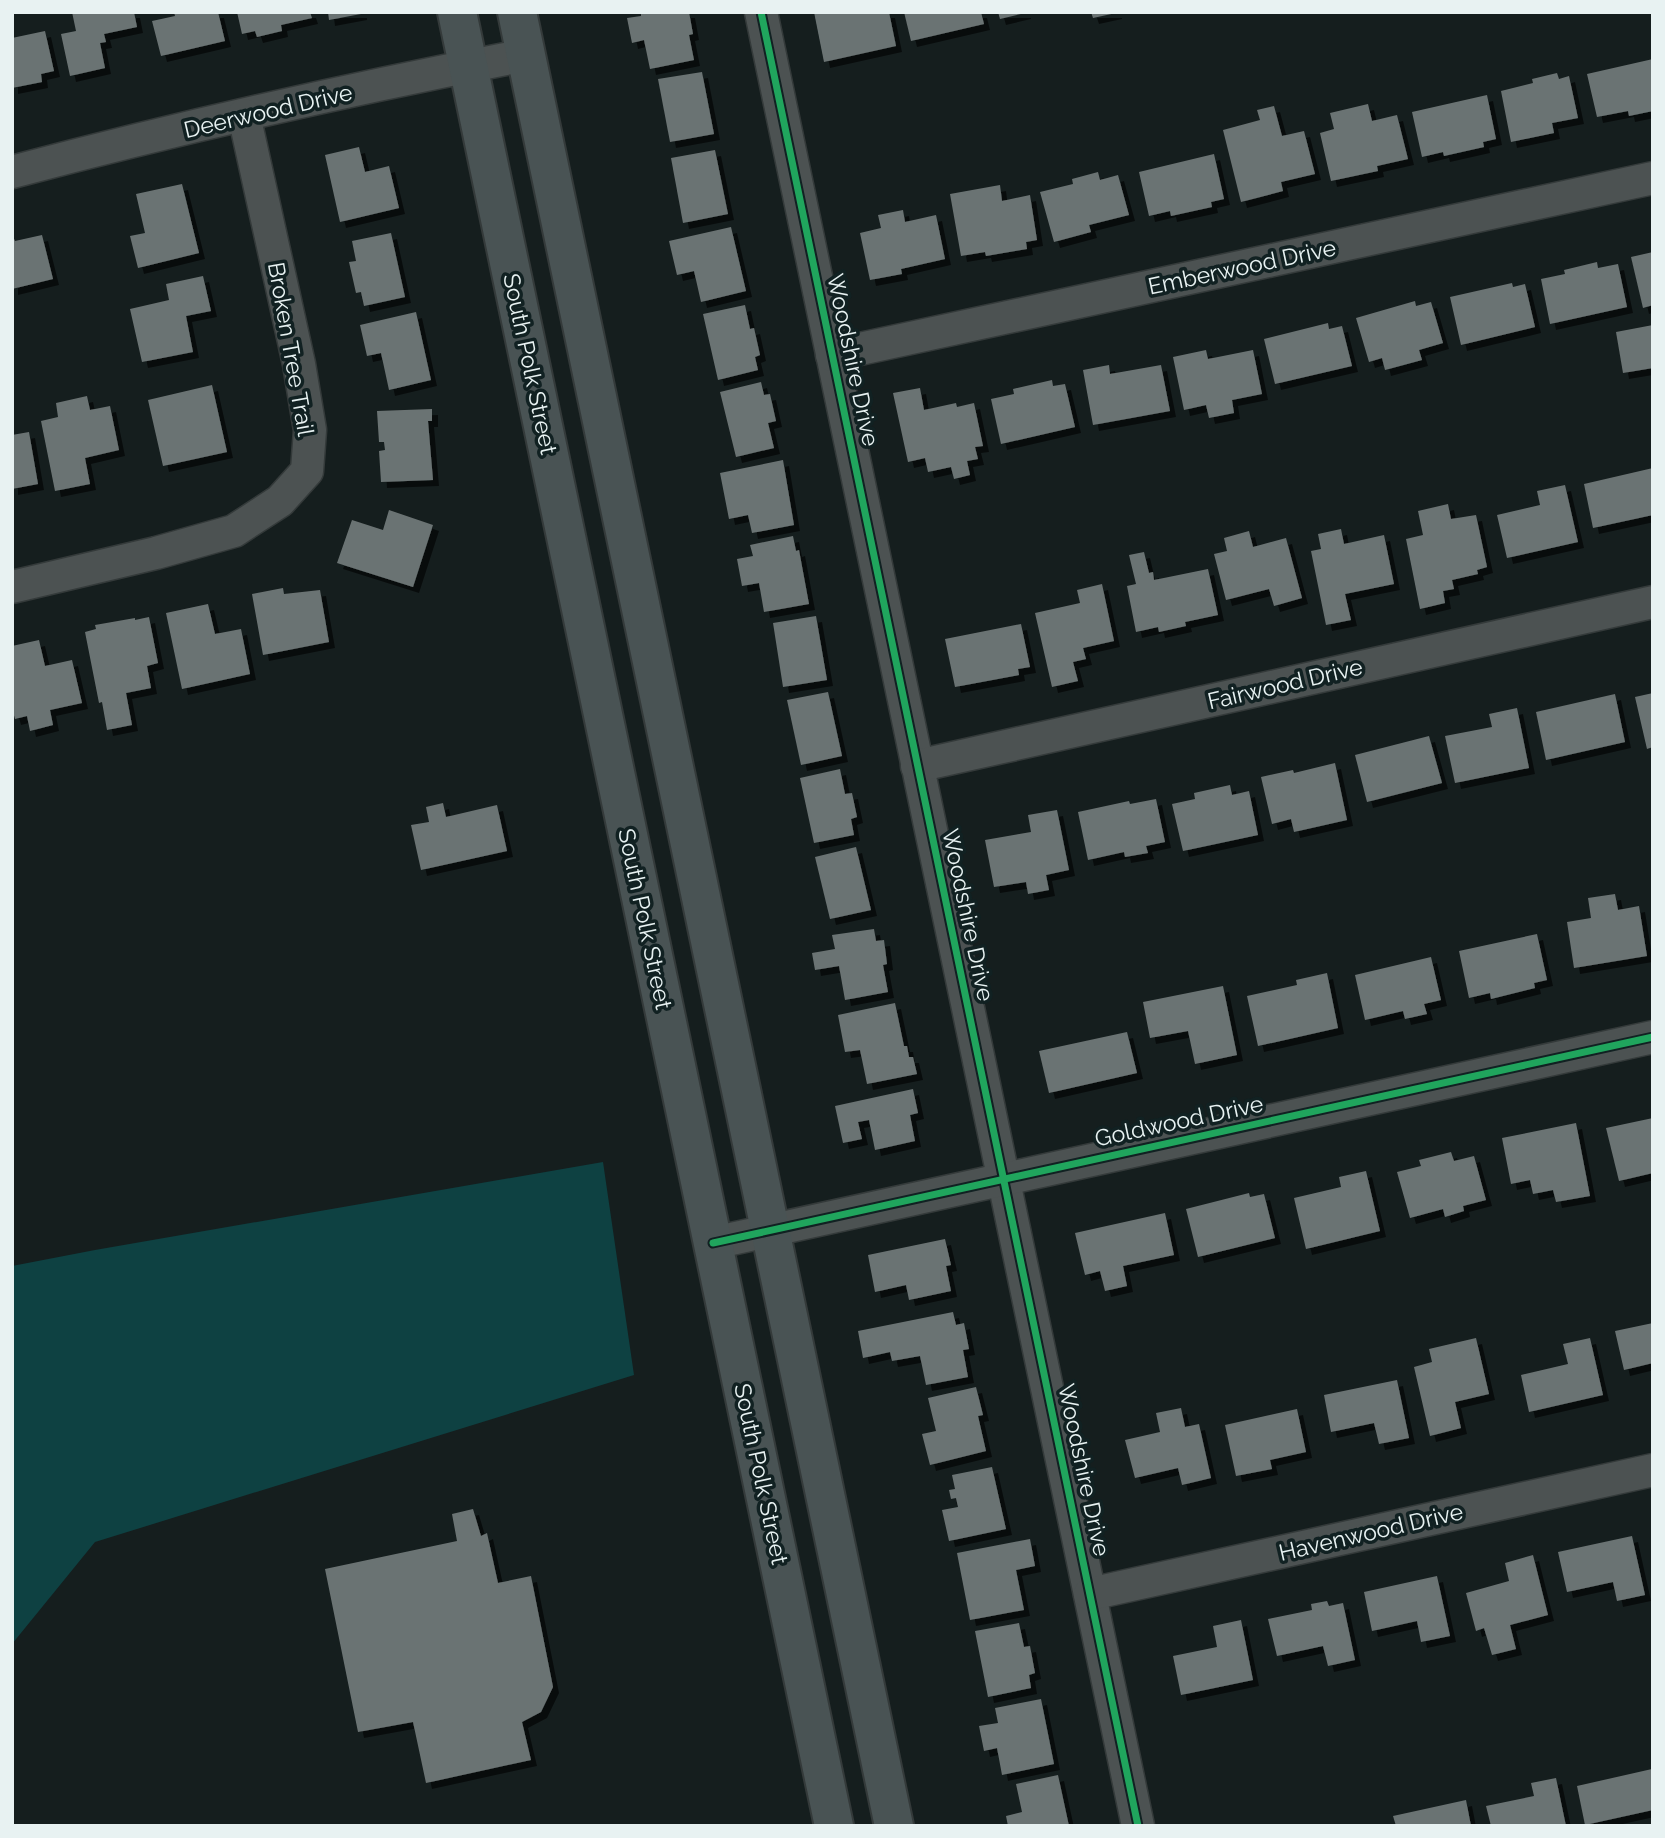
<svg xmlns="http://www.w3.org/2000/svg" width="1665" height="1838" font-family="Raleway,sans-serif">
	<defs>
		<filter id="shadow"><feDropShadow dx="6" dy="6" stdDeviation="0" flood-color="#0009"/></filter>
	</defs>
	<rect width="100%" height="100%" fill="#151e1e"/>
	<polygon fill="#0e4142" points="603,1162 634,1375 95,1542 12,1644 12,1266 95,1250"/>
	<g fill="#6b7373" filter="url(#shadow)">
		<polygon points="72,12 134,12 137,27 104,34 106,42 100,43 105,68 70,76 61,34 76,31"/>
		<polygon points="174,12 218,12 225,41 161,56 152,21 175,16"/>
		<polygon points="237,12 310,12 312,18 281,25 282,31 257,37 255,31 242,34"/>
		<polygon points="328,12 361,12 361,14 329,20"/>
		<polygon points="641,12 689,12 693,34 689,35 694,60 650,69 644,40 632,43 627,18 641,16"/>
		<polygon points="814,12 889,12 896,46 824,62"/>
		<polygon points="904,12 981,12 984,24 911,41"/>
		<polygon points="998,12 1025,12 1025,13 1000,19"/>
		<polygon points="1091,12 1116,12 1116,13 1093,18"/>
		<polygon points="45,31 54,71 41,74 42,82 12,88 12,38"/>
		<polygon points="1653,59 1653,111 1629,116 1628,111 1597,117 1587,74"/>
		<polygon points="702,72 714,134 670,142 658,79"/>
		<polygon points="1557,73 1559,79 1569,76 1578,118 1552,123 1554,133 1511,142 1501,91 1533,83 1532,79"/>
		<polygon points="1487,95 1496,139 1483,142 1484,147 1444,156 1443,152 1422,157 1412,112"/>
		<polygon points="1368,104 1372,121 1397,115 1408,159 1377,166 1378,171 1331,181 1320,133 1334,129 1330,113"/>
		<polygon points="1274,106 1282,136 1304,131 1315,174 1281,182 1283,191 1241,202 1223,130 1260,120 1257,110"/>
		<polygon points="359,147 365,172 389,166 399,208 340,222 325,155"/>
		<polygon points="715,150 728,214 683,223 671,158"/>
		<polygon points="1214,154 1224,199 1211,202 1212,207 1171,216 1170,211 1149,216 1139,172"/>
		<polygon points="1098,172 1100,180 1118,175 1129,215 1089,225 1091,232 1054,242 1040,192 1073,184 1072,179"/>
		<polygon points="182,184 199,253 138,268 130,236 145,233 136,194"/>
		<polygon points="1000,185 1002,201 1030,195 1037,240 1026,242 1027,249 986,256 985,252 961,256 950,194"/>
		<polygon points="903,210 905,222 936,215 945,259 901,269 902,274 870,280 860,233 881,228 878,215"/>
		<polygon points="731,227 746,291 701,302 694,271 677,275 669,241"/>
		<polygon points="391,233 405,297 364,306 361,292 356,293 349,262 356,261 352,241"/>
		<polygon points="12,234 15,241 42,235 53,279 12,289"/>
		<polygon points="1653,252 1653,305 1643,308 1631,257"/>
		<polygon points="1597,262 1598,268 1618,264 1627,307 1550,324 1541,279 1565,274 1564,270"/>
		<polygon points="203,276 211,311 186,316 193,352 142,362 130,309 169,300 166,284"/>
		<polygon points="1512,283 1513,287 1525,284 1535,327 1461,345 1450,297"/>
		<polygon points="1415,301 1416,306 1431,302 1443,343 1419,350 1422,360 1385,370 1382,358 1369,362 1356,318"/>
		<polygon points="745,305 750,329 754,328 760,355 755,357 758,370 718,380 703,314"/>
		<polygon points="416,312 431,380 389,390 381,353 367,356 360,325"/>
		<polygon points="1328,323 1329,329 1342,326 1352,366 1275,384 1264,339"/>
		<polygon points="1653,325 1653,368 1623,373 1616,332"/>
		<polygon points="1206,350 1208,359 1253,350 1262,394 1232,400 1234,413 1209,418 1206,405 1184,410 1173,357"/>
		<polygon points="1109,365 1110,374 1161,365 1170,411 1093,425 1083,370"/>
		<polygon points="1052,380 1053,386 1065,384 1075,427 1001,444 991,399 1014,394 1013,389"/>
		<polygon points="761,382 764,395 770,394 776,421 768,423 774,448 736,457 720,392"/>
		<polygon points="212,385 227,452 163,466 148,400"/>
		<polygon points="920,388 924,410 956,403 957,407 974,403 983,446 975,447 978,459 967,461 970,475 954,479 951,467 928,472 925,458 908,462 893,393"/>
		<polygon points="87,396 90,410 110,406 119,450 85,458 90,484 55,491 41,421 58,417 56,403"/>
		<polygon points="432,409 432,421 428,421 433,480 381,482 379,451 385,450 384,442 379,442 377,411"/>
		<polygon points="29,432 38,484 12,489 12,435"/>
		<polygon points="783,460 794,525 752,533 748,515 729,519 720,473"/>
		<polygon points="1653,468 1653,515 1593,528 1584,484"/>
		<polygon points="1565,485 1578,542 1507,558 1497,515 1540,505 1537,491"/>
		<polygon points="1448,504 1451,519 1476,515 1487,567 1477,570 1478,574 1452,580 1454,589 1443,591 1445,603 1420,609 1406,539 1423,535 1418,511"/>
		<polygon points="389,510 433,525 413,587 337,563 352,520 383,530"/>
		<polygon points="1341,529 1344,544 1384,535 1394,584 1345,594 1351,620 1326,625 1311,551 1321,549 1318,534"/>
		<polygon points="1249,531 1253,547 1286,538 1302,598 1274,606 1269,589 1226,600 1214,554 1227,551 1224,538"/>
		<polygon points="793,536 796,551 799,550 809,604 764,612 759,583 742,586 737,559 753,556 750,545"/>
		<polygon points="1144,552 1149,573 1153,572 1154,580 1208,569 1218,615 1185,622 1186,626 1159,632 1158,627 1136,632 1127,586 1136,584 1129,555"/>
		<polygon points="1102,584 1114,641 1083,648 1086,659 1073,662 1078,681 1052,687 1035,613 1080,603 1077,590"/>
		<polygon points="283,588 284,594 320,590 329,642 263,655 252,594"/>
		<polygon points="208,604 215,634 241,629 250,674 182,689 166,613"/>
		<polygon points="816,616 827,680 783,687 773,623"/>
		<polygon points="149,617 158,663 147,666 151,688 126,693 132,725 107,730 102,702 99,703 85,632 96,629 95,625 135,618 135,620"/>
		<polygon points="1021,624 1030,667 1018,669 1019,675 955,687 945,639"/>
		<polygon points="39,640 45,666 72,660 82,703 50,710 53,725 30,731 27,716 15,719 12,708 12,646"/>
		<polygon points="828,692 842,756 801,765 787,700"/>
		<polygon points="1653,693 1653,747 1647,749 1635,697"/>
		<polygon points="1615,694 1625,742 1546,760 1536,712"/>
		<polygon points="1517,708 1529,768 1455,783 1445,736 1492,727 1489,714"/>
		<polygon points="1429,736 1442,783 1367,802 1355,755"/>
		<polygon points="1335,763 1347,820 1294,832 1291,819 1272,824 1261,777 1293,770 1294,773"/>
		<polygon points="840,769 845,794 852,793 857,817 851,819 854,835 814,843 800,778"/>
		<polygon points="1230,785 1232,795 1249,791 1258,835 1183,851 1172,804 1195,799 1194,793"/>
		<polygon points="1156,799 1165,842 1146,846 1148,853 1125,857 1124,852 1088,860 1078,812 1129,801 1130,804"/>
		<polygon points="443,803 446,817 497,805 507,851 421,870 411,825 429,822 426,807"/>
		<polygon points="1057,810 1069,870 1046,875 1049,890 1028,894 1026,882 994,887 985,840 1031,832 1028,815"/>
		<polygon points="856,847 871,910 830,919 815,857"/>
		<polygon points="1615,894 1618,910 1639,906 1647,956 1574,968 1567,922 1591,918 1588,898"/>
		<polygon points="874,929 876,941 884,940 887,964 883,965 888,992 845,1000 839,966 815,970 812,953 835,949 832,935"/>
		<polygon points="1537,934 1547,980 1534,983 1535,988 1491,999 1490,993 1469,998 1459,951"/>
		<polygon points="1431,957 1441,1000 1424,1004 1427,1014 1405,1019 1403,1011 1365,1020 1355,975"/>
		<polygon points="1327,973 1338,1028 1258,1046 1247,996 1297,985 1296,980"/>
		<polygon points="1223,986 1237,1055 1195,1064 1188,1031 1150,1038 1143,1002"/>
		<polygon points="895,1003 904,1046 907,1046 909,1057 913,1057 917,1074 867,1084 860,1050 845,1052 838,1015"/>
		<polygon points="1127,1032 1137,1073 1049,1093 1039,1051"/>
		<polygon points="913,1089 918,1113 910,1115 915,1141 875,1150 869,1120 858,1122 862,1139 843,1143 835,1106"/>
		<polygon points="1653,1118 1653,1173 1619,1181 1606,1128"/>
		<polygon points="1576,1123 1590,1196 1556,1202 1553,1190 1533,1194 1530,1180 1511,1184 1502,1138"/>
		<polygon points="1451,1152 1454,1161 1474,1156 1486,1200 1463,1206 1464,1211 1445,1217 1443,1209 1410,1218 1397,1172 1421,1166 1419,1160"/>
		<polygon points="1366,1171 1380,1231 1306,1249 1294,1198 1341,1187 1339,1177"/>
		<polygon points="1249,1193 1250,1197 1264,1194 1275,1238 1198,1257 1186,1209"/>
		<polygon points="1165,1213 1174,1255 1123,1266 1127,1286 1105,1291 1100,1271 1085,1275 1075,1233"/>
		<polygon points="945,1239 951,1265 946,1266 951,1291 909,1300 906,1285 875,1292 868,1255"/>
		<polygon points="953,1312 956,1325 964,1323 969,1349 963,1350 968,1377 926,1385 920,1356 892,1361 890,1352 863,1358 858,1331"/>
		<polygon points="1653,1323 1653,1363 1624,1370 1615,1331"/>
		<polygon points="1476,1338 1489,1394 1455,1402 1461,1428 1430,1436 1414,1367 1432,1362 1429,1349"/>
		<polygon points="1590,1338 1603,1395 1529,1412 1521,1375 1568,1364 1563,1344"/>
		<polygon points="1397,1380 1409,1438 1379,1444 1374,1423 1331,1432 1324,1395"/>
		<polygon points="976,1387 983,1415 978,1416 986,1451 930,1465 922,1434 936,1431 928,1398"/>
		<polygon points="1181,1408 1185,1427 1199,1424 1211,1478 1182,1485 1178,1468 1135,1478 1125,1440 1160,1432 1156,1413"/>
		<polygon points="1297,1409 1306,1452 1270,1460 1272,1469 1236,1476 1225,1425"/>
		<polygon points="992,1467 1006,1529 949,1541 942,1510 958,1507 956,1498 951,1499 949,1490 955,1489 952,1475"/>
		<polygon points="473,1509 481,1536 487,1533 498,1583 531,1576 553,1687 541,1712 522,1722 531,1760 426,1783 413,1722 358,1732 325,1569 457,1541 452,1514"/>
		<polygon points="1632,1536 1645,1595 1617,1601 1613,1582 1567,1592 1558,1552"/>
		<polygon points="1030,1539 1035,1566 1016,1570 1024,1610 970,1620 957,1553"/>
		<polygon points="1533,1555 1548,1615 1510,1625 1516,1649 1492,1655 1484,1628 1476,1631 1466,1593 1509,1581 1505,1563"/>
		<polygon points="1437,1576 1450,1636 1421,1642 1417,1621 1372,1631 1364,1592"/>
		<polygon points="1327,1601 1329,1606 1343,1603 1355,1660 1328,1666 1323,1646 1277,1656 1268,1619 1312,1610 1311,1604"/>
		<polygon points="1241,1620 1253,1680 1181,1695 1173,1656 1217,1647 1213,1626"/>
		<polygon points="1019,1623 1024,1647 1030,1646 1035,1673 1029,1675 1031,1688 988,1697 975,1631"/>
		<polygon points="1041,1699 1054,1764 1002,1775 997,1748 984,1751 979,1726 998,1723 995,1708"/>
		<polygon points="1652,1769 1653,1810 1585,1825 1577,1786"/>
		<polygon points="1058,1775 1069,1826 1008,1826 1006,1816 1022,1812 1016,1784"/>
		<polygon points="1556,1778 1566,1826 1491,1826 1486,1806 1534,1796 1531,1783"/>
		<polygon points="1466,1800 1471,1826 1396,1826 1393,1816"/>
	</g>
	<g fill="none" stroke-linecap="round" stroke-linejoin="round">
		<defs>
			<g id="street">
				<polyline points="761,12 1138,1826"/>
				<path d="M12,172C182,127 354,88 526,55"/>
				<polyline points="832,355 1653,178"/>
				<polyline points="12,587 156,553 234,531 280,501 307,471 310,430 299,364 244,115"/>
				<polyline points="917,766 1653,602"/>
				<polyline points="713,1243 1653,1037"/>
				<polyline points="1090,1594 1653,1470"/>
			</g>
			<g id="secondary">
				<polyline points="457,12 834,1826"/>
				<polyline points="517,12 894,1826"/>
			</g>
		</defs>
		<use href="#street" stroke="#343a3a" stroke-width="35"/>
		<use href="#secondary" stroke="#343a3a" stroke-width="42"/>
		<use href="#street" stroke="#4c5252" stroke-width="32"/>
		<use href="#secondary" stroke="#495354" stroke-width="38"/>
		<defs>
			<g id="cycleway">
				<polyline points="761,12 1138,1826"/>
				<polyline points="713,1243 1653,1037"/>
			</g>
		</defs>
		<use href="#cycleway" stroke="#112122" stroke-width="11"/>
		<use href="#cycleway" stroke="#20a55d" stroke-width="7"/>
	</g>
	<g text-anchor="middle" stroke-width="7" stroke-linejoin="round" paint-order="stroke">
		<g font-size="23" fill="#e8f2f2" stroke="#112122">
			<text transform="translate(268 111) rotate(-13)" y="8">Deerwood Drive</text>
			<text transform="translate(1242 267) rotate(-12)" y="8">Emberwood Drive</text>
			<text transform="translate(291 349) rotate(80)" y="8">Broken Tree Trail</text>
			<text transform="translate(853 360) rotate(78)" y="8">Woodshire Drive</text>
			<text transform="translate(530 364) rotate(78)" y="8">South Polk Street</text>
			<text transform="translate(1285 684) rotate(-13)" y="8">Fairwood Drive</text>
			<text transform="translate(968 915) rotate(78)" y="8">Woodshire Drive</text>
			<text transform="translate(645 919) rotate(78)" y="8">South Polk Street</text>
			<text transform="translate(1179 1121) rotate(-12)" y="8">Goldwood Drive</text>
			<text transform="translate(1084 1470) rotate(78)" y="8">Woodshire Drive</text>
			<text transform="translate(761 1474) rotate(78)" y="8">South Polk Street</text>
			<text transform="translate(1371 1532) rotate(-13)" y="8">Havenwood Drive</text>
		</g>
	</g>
	<rect width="1665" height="1838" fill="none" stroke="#e8f2f2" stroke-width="28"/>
</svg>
